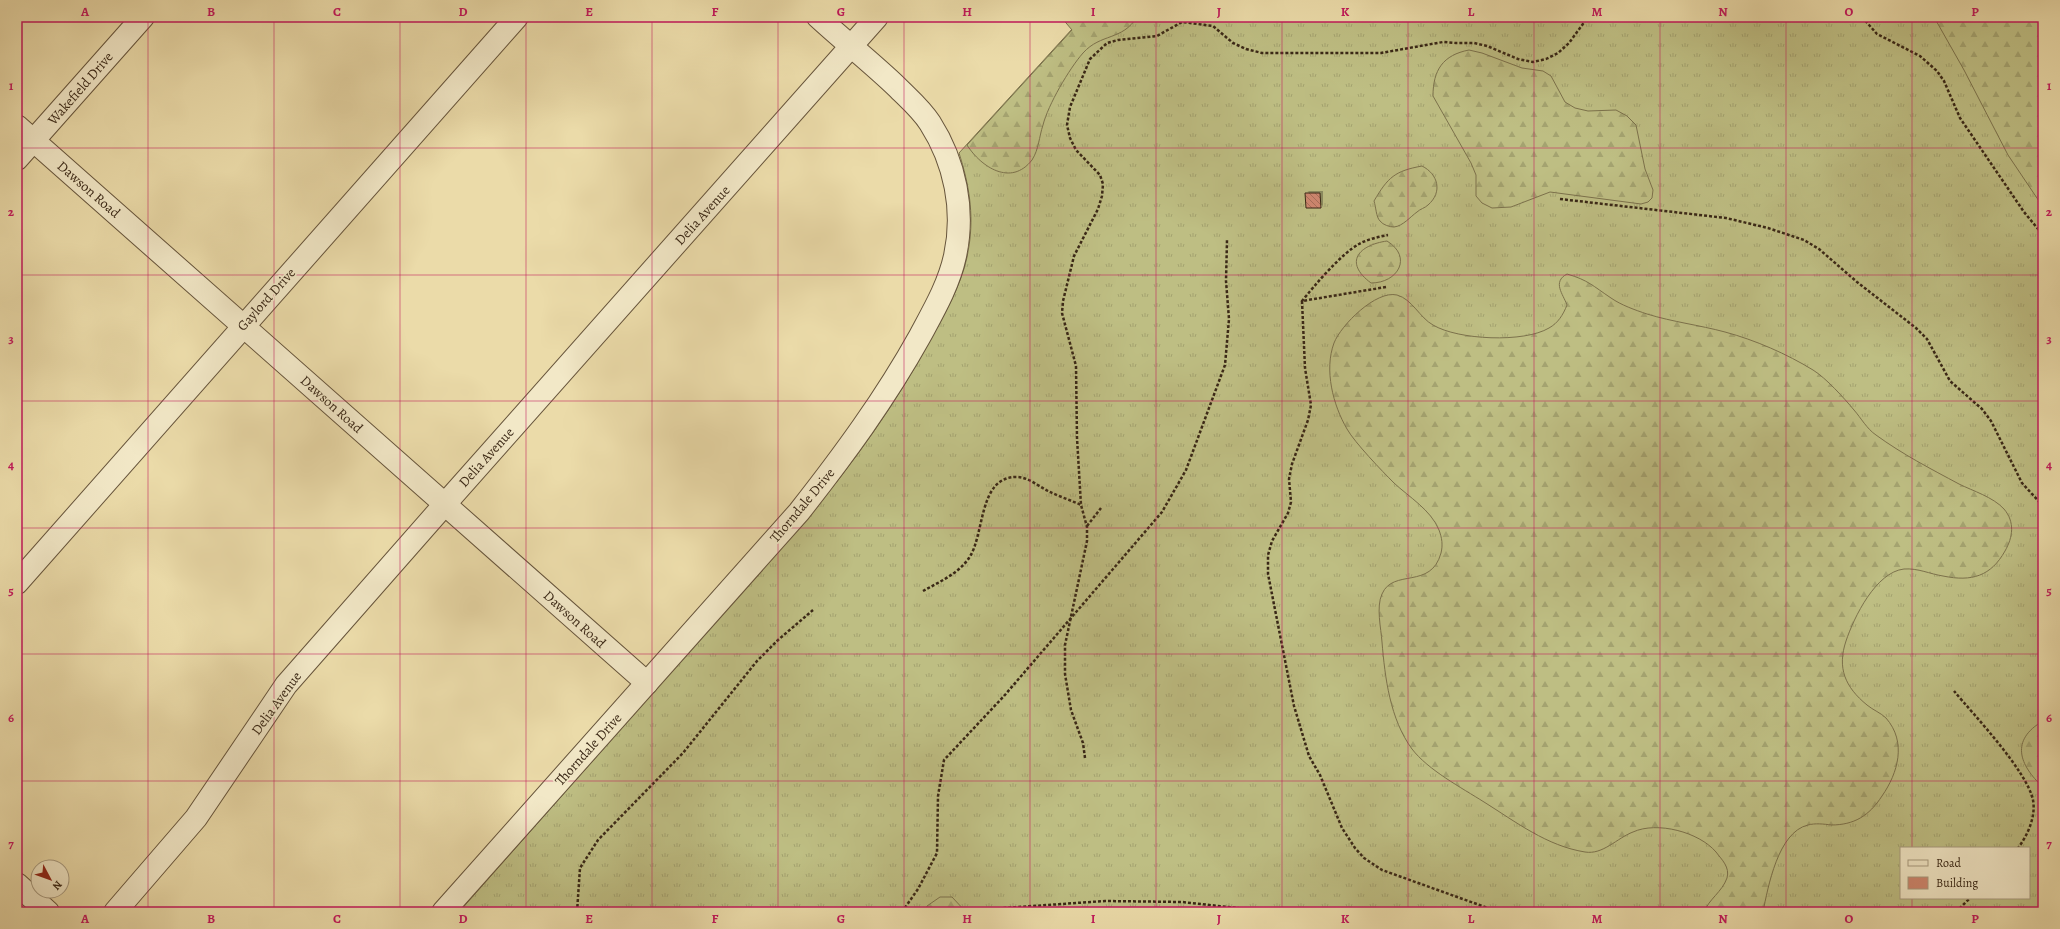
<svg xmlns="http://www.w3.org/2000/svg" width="2060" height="929" font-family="Alegreya,serif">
	<defs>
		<pattern id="grass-tufts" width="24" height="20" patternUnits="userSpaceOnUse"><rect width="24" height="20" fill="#bebe83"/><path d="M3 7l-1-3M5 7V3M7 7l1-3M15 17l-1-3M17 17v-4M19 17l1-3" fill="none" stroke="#a4a370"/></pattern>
		<pattern id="forest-firs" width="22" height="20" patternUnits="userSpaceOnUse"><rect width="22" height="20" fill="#bebe83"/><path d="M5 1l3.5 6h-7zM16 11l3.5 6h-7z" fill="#a4a370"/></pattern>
		<pattern id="building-back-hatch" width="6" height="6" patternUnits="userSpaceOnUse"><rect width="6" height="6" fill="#cf876f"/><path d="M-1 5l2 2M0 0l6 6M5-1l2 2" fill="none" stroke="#a96e5a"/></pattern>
		<filter id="shadow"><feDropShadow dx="3.5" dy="-3.5" stdDeviation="0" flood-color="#0004"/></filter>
	</defs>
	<rect width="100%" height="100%" fill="#ebdba9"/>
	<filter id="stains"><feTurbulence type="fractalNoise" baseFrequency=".005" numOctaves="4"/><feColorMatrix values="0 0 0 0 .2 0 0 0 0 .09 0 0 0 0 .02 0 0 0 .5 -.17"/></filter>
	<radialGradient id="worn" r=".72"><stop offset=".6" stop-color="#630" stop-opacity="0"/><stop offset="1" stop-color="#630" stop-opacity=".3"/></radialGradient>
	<path fill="url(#grass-tufts)" stroke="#7c724c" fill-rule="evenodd" d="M1083,17H1977L2043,117V912H459L804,522C854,463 898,401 934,333C949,306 965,277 969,246C974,214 969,184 959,153ZM1901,848H2029V898H1901Z"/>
	<g fill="url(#forest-firs)" stroke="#7c724c">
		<path d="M1061,17H1137C1122,41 1101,33 1083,53C1069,69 1048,105 1043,125C1039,137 1039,149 1032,160C1011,187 981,167 967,145L1072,30Z"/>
		<polygon points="1934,17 2043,17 2043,207 2008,155 1964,70"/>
		<path d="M1469,50L1482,53L1522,68L1543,71L1551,76L1565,102L1575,108L1588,111L1616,110L1627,116L1636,125L1645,169L1653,190L1652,198L1648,202L1641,204L1550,192L1511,207L1492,208L1482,203L1476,196V175L1471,163L1433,96C1433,70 1443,55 1469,50Z"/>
		<path d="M1422,166C1438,174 1443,192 1428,205C1425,208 1420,209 1417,212C1410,217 1403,226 1394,227C1390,227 1383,225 1380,221C1376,217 1376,207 1374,201C1388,177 1395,171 1422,166Z"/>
		<path d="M1387,241C1413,257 1398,283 1371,283C1343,262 1359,245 1387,241Z"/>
		<path d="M1567,274C1588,280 1593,286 1611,298C1621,305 1635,310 1647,314C1673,322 1699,325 1725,332C1755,340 1787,354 1813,370C1826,378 1844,398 1854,410C1861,418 1867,429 1876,435C1902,454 1931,469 1959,484C1973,491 1993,497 2004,509C2015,522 2013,537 2005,551C1991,576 1972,582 1943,576C1930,574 1918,568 1904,569C1876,572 1854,617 1846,641C1837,668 1845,687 1867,705C1873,710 1881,713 1886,718C1907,742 1898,773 1882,796C1869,816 1854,825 1831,825C1824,824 1815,823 1808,825C1778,832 1768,887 1763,912H1704C1709,899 1722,892 1727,878C1730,867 1722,860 1716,852C1699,832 1657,821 1633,832C1617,838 1603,855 1585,852C1547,846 1516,822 1484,802C1462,788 1428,770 1412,749C1390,719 1385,678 1382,642C1381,628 1376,607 1382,594C1393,568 1431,590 1441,553C1443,545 1442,538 1439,530C1431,510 1409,497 1394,483C1382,471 1355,443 1347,429C1333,405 1324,370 1334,343C1341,325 1376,290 1397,295C1412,299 1420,318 1433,325C1458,340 1524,343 1549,328C1558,323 1563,315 1567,305C1563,294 1552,282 1567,274Z"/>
		<path d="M2043,721V787C2019,765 2010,740 2043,721Z"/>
		<polygon points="940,897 952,897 966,912 926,912 927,906"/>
	</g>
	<polygon fill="url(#building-back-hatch)" stroke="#392716" filter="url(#shadow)" points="1305,193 1320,193 1321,208 1306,208"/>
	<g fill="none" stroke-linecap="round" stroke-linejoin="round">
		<defs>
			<g id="minor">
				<polyline points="17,126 647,683"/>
				<polyline points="17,159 143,17"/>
				<polyline points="17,583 517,17"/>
				<polyline points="17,884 48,912"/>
				<polyline points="115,912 196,818 286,685 445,504 877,17"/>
				<path d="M443,912L799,512C843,456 885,399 920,336C934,310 949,284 955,256C965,210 955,162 930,123C921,109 909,99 897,87C872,63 844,41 818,17"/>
			</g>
		</defs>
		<use href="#minor" stroke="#66543b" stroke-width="24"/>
		<g stroke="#392716" stroke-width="2.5" stroke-dasharray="3 2" stroke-linecap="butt">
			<polyline points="1862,17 1877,34 1920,56 1937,71 1944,81 1960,118 2024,212 2043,235"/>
			<polyline points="1560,199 1726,218 1768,228 1804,240 1819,249 1857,282 1916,328 1927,339 1950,381 1982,409 1991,421 2022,483 2043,506"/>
			<path d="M1386,287L1302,301C1314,286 1342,253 1359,244C1368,239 1378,237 1388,235"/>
			<polyline points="1302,301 1305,368 1311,405 1308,420 1292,464 1289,479 1291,502 1288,513 1272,541 1268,555 1268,574 1294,706 1309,756 1320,775 1342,828 1355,848 1364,858 1382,870 1499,912"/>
			<polyline points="1087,526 1101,508"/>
			<path d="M923,591C939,582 958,574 969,558C985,535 978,476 1017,477C1028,477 1038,486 1048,491C1058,496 1070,500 1081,505"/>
			<path d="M1954,691C1974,715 2027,771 2033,800C2036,816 2028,835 2018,848"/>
			<polyline points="1085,758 1083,743 1071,710 1065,674 1065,645 1087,541 1087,527 1081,505 1077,438 1076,366 1062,313 1063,301 1074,256 1098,209 1102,196 1103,184 1100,175 1076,150 1070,138 1067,125 1070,107 1090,59 1107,43 1118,40 1157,36 1182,22 1213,26 1233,43 1246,49 1262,53 1381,53 1443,42 1456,43 1474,43 1487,46 1518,59 1533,62 1546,59 1558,53 1569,43 1588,17"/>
			<polyline points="577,912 580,868 598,840 683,753 757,661 778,640 813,610"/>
			<polyline points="902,912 918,889 937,853 938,796 944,760 1004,696 1162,512 1186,470 1225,365 1229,319 1226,281 1227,240"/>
			<polyline points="994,912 1004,908 1105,901 1182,902 1274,912"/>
			<polyline points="1956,912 1970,898"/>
		</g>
		<use href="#minor" stroke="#f2e8c7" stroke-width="22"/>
	</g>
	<path fill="none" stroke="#c2185b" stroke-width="1" stroke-opacity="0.55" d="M148,17V912M274,17V912M400,17V912M526,17V912M652,17V912M778,17V912M904,17V912M1030,17V912M1156,17V912M1282,17V912M1408,17V912M1534,17V912M1660,17V912M1786,17V912M1912,17V848M17,148H2043M17,275H2043M17,401H2043M17,528H2043M17,654H2043M17,781H2043M1912,898V912"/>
	<g text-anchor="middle" stroke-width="3.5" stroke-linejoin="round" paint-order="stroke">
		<g font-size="14" fill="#392716" stroke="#f2e8c7">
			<text transform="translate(80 88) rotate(-49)" y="5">Wakefield Drive</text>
			<text transform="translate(89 189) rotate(41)" y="5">Dawson Road</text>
			<text transform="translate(702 215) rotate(-48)" y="5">Delia Avenue</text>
			<text transform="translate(266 299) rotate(-48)" y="5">Gaylord Drive</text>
			<text transform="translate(332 404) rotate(42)" y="5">Dawson Road</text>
			<text transform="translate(486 457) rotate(-48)" y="5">Delia Avenue</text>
			<text transform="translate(802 505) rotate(-50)" y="5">Thorndale Drive</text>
			<text transform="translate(575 619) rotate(42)" y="5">Dawson Road</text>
			<text transform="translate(276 703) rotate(-54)" y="5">Delia Avenue</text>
			<text transform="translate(588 749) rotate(-48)" y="5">Thorndale Drive</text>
		</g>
	</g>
	<rect width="2060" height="929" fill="none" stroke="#ebdba9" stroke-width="44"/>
	<rect x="1900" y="847" width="130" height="52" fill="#f2e8c7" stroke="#a89b80"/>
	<rect x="1908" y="860" width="20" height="6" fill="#f2e8c7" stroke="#a89b80"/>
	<text x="1936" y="867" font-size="12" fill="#392716">Road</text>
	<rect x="1908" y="877" width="20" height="12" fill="#cf876f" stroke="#a89b80"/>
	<text x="1936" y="887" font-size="12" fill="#392716">Building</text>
	<g transform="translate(50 879) rotate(131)"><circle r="19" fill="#f2e8c7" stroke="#a89b80"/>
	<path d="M0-3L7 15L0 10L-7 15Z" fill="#8f2418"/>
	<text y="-6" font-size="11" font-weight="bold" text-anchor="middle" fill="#392716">N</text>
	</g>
	<rect x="22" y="22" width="2016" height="885" fill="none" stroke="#c2185b" stroke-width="1.5"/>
	<g font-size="13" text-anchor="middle" font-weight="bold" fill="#c2185b">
		<text x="85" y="16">A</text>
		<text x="211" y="16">B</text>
		<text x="337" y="16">C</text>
		<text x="463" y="16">D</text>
		<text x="589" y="16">E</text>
		<text x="715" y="16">F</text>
		<text x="841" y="16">G</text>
		<text x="967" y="16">H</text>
		<text x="1093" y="16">I</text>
		<text x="1219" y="16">J</text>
		<text x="1345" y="16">K</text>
		<text x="1471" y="16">L</text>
		<text x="1597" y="16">M</text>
		<text x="1723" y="16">N</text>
		<text x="1849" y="16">O</text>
		<text x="1975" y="16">P</text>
		<text x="11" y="90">1</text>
		<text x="2049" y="90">1</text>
		<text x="11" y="216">2</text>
		<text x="2049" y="216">2</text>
		<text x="11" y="343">3</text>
		<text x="2049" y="343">3</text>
		<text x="11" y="469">4</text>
		<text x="2049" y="469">4</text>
		<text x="11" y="595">5</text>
		<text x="2049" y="595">5</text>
		<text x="11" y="722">6</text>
		<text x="2049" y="722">6</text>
		<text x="11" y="848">7</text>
		<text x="2049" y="848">7</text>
		<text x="85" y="923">A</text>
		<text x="211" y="923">B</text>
		<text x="337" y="923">C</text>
		<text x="463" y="923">D</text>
		<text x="589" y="923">E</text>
		<text x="715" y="923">F</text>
		<text x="841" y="923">G</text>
		<text x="967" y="923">H</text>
		<text x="1093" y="923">I</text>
		<text x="1219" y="923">J</text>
		<text x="1345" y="923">K</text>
		<text x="1471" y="923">L</text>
		<text x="1597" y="923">M</text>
		<text x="1723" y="923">N</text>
		<text x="1849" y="923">O</text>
		<text x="1975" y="923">P</text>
	</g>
	<rect width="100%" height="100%" filter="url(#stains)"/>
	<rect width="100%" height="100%" fill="url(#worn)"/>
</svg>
